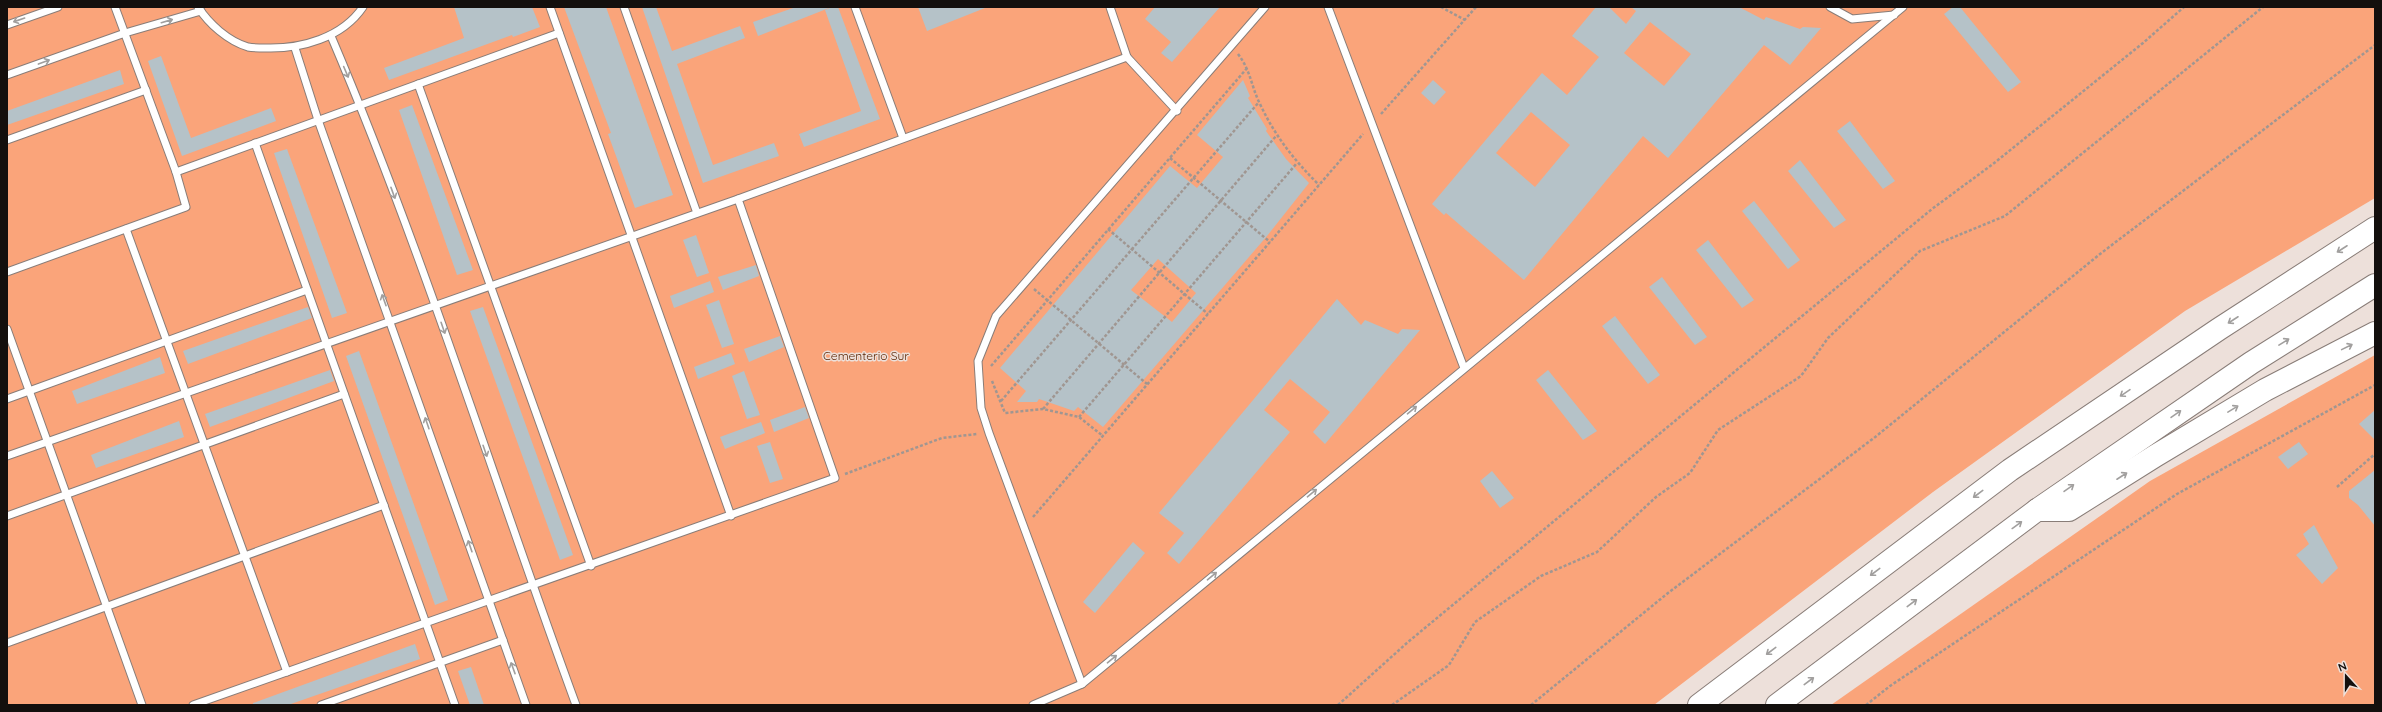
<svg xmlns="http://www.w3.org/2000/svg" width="2382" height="712" font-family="Quicksand,sans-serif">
	<rect width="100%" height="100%" fill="#ede0da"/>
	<g fill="#faa47a">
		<polygon points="7,7 2375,7 2375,198 2185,311 1933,492 1654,705 7,705"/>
		<polygon points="2375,355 2375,705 1831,705 2150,481"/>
	</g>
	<g fill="#b5c2c8" fill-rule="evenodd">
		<polygon points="454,7 532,7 540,27 513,37 512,35 389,80 384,68 464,38"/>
		<polygon points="564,7 606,7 673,195 635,208 608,134 611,133"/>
		<polygon points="642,7 656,7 672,51 740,26 745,38 677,64 713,165 774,143 779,156 703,183"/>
		<polygon points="796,7 829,8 758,36 753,22"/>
		<polygon points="832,7 838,7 880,119 804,147 799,134 861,111 825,10"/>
		<polygon points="918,7 985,7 985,8 927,31"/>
		<polygon points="1155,7 1220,7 1172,62 1161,53 1171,42 1145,19"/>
		<path d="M1596,7H1609L1626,24L1636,11L1631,7H1739L1764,20L1766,17L1800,29L1803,27L1821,28L1790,65L1764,45L1668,158L1643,136L1524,280L1446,213L1444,215L1432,204L1542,73L1567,95L1599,57L1572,36ZM1650,22L1691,54L1664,86L1624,53ZM1531,112L1570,145L1535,187L1496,153Z"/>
		<polygon points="1953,7 1960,7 2021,82 2008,92 1944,14"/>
		<polygon points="161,56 191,138 271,108 276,121 182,156 148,61"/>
		<polygon points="120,70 124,84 7,125 7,111"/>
		<path d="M1243,80L1250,96L1248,98L1267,129L1266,131L1286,159L1309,183L1267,236L1103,427L1078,407L1074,411L1039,399L1037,402H1017L1026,391L1000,368L1170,166L1197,188L1223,157L1197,135ZM1158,259L1196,293L1172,322L1131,290Z"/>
		<polygon points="1433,80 1446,92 1434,105 1421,93"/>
		<polygon points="412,105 473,270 457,275 399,110"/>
		<polygon points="1850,121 1895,181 1883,189 1837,131"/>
		<polygon points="287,149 347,313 332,318 274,153"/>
		<polygon points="1800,160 1846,220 1834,228 1788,171"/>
		<polygon points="1754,201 1800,260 1788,269 1742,211"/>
		<polygon points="696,235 709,273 697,277 683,240"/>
		<polygon points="1708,240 1754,300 1742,308 1696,250"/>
		<polygon points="756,265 759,276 723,290 718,277"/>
		<polygon points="1662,277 1707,337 1695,345 1649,287"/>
		<polygon points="710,281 714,292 674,308 670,296"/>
		<polygon points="1337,299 1361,325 1365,320 1398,334 1402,329 1420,330 1325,444 1313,432 1330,412 1290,379 1264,410 1290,432 1179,564 1167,553 1184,533 1159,513"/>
		<polygon points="719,300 734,344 722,348 706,305"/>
		<polygon points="308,307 312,318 188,364 183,351"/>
		<polygon points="483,307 573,555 560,560 470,311"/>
		<polygon points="1615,316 1660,375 1648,384 1602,326"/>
		<polygon points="780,336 784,347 749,362 744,349"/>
		<polygon points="359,351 448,600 435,605 346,356"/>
		<polygon points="731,353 735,364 698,379 694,367"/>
		<polygon points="160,357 165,373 77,404 72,391"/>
		<polygon points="330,370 334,381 210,427 205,414"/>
		<polygon points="1548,370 1597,431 1583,440 1536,380"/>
		<polygon points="744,371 760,415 747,419 732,376"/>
		<polygon points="805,407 809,418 774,432 770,420"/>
		<polygon points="2375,410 2375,440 2359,424"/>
		<polygon points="179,421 184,437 96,468 91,455"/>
		<polygon points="761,422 765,433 725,449 720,437"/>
		<polygon points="770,442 783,479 770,483 757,446"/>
		<polygon points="2299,442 2308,454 2288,469 2278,457"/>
		<polygon points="2375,470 2375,526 2358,505 2349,498 2349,491"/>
		<polygon points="1492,471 1514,498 1500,508 1480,481"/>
		<polygon points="2314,525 2338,568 2322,584 2296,555 2309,544 2303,534"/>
		<polygon points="1133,542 1145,553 1095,613 1083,602"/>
		<polygon points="415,644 420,659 288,705 253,705 253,703"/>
		<polygon points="471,667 484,705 470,705 458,671"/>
	</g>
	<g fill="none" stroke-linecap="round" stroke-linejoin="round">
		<defs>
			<g id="service">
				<path d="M198,7C209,24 228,41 248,47C253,48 260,48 266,48C301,49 342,38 363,7"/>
				<polyline points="550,7 731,516"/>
				<polyline points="624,7 697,213"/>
				<polyline points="855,7 903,138"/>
				<polyline points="1110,7 1127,57"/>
				<polyline points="1328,7 1464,368"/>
				<polyline points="1830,7 1852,19 1894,15"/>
				<polyline points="7,25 58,7"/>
				<path d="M331,36C424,254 494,482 576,705"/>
				<polyline points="295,48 318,120 526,705"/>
				<polyline points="7,75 125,33 201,11"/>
				<polyline points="418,84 591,566"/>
				<polyline points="7,140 146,90"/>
				<polyline points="255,143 455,705"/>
				<polyline points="176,172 559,33"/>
				<polyline points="126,229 287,672"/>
				<polyline points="7,272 186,207 176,172 115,7"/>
				<polyline points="7,329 142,705"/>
				<polyline points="7,399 307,290"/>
				<polyline points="7,456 738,199"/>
				<polyline points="7,516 344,394"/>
				<polyline points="7,643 384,505"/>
				<polyline points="1082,684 989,433 981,408 978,361 996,316 1265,7"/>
				<polyline points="193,705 835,478 738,199 1127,57 1177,111"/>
				<polyline points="321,705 503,640"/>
				<polyline points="1033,705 1082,684 1903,7"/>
			</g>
			<g id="motorway">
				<polyline points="2037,510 2069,510 2155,456 2265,390 2375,333"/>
				<polyline points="1699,705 2010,470 2219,329 2375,228"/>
				<polyline points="1777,705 2037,510 2251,363 2375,285"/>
			</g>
		</defs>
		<use href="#service" stroke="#897d78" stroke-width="9"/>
		<use href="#motorway" stroke="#897d78" stroke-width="24"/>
		<g stroke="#a09691" stroke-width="2.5" stroke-dasharray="3 2" stroke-linecap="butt">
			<polyline points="1441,7 1465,20"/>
			<path d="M1238,54C1251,71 1251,86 1260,104C1275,136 1294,160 1319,185"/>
			<polyline points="1381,114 1476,7"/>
			<polyline points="1170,158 1270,242"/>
			<polyline points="1108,229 1208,314"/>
			<polyline points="1034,289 1147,384"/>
			<polyline points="991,366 1248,67"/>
			<polyline points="992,381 1005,413 1043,409 1079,417 1103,436"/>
			<polyline points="1001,401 1259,102"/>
			<polyline points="1043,409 1276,136"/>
			<polyline points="1079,417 1297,163"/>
			<polyline points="845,474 942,438 977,434"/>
			<polyline points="2337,487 2375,454"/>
			<polyline points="1033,517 1363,134"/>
			<polyline points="1338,705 1408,642 1699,401 1932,209 1993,164 2143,43 2184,7"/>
			<polyline points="1392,705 1449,665 1475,622 1541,576 1597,552 1656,497 1690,473 1718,430 1801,376 1828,338 1920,251 2005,216 2263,7"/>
			<polyline points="1531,705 1668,593 1874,438 2100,254 2375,45"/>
			<polyline points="1866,705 1890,686 2177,494 2375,385"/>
		</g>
		<use href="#service" stroke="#fff" stroke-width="7"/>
		<use href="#motorway" stroke="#fff" stroke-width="22"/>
	</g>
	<defs><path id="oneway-shaft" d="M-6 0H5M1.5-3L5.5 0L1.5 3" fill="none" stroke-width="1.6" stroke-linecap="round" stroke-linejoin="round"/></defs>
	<g stroke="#a19f9e">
		<use href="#oneway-shaft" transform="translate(19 20) rotate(161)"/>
		<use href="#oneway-shaft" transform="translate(167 21) rotate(-16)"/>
		<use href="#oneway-shaft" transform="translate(44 62) rotate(-20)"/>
		<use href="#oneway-shaft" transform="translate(346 72) rotate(67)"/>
		<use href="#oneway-shaft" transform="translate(393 193) rotate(70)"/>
		<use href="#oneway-shaft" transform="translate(2342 249) rotate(147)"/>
		<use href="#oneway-shaft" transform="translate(384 300) rotate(-110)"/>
		<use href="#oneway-shaft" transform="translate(2233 320) rotate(147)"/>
		<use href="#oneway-shaft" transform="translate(443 328) rotate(71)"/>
		<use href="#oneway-shaft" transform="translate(2284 342) rotate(-32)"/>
		<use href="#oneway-shaft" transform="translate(2347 347) rotate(-26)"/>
		<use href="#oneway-shaft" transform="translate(2125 393) rotate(146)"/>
		<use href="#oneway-shaft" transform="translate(2233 409) rotate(-31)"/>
		<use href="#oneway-shaft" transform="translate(1412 410) rotate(-40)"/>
		<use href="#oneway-shaft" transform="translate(2176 414) rotate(-35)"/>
		<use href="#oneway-shaft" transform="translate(427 423) rotate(-109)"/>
		<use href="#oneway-shaft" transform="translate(485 451) rotate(71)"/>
		<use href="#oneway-shaft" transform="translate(2122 476) rotate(-33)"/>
		<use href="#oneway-shaft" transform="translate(2069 488) rotate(-35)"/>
		<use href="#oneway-shaft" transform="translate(1312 493) rotate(-40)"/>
		<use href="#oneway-shaft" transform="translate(1978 494) rotate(143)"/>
		<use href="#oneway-shaft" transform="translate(2017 525) rotate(-36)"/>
		<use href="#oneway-shaft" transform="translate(470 546) rotate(-109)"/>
		<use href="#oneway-shaft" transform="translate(1875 572) rotate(143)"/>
		<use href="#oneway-shaft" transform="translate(1212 576) rotate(-40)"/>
		<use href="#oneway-shaft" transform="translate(1912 603) rotate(-37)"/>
		<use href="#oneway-shaft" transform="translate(1771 651) rotate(143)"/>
		<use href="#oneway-shaft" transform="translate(1112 659) rotate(-40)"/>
		<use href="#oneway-shaft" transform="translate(513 668) rotate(-110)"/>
		<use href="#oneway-shaft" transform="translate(1809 681) rotate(-37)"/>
	</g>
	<g text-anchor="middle" stroke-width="3" stroke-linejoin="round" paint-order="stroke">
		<g font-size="12" fill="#5d2707" stroke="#ede0da">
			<text x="866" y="360">Cementerio Sur</text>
		</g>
	</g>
	<rect width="2382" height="712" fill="none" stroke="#130f0d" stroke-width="16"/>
	<g transform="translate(2346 676) rotate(339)" stroke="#ede0da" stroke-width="3" paint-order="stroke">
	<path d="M0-3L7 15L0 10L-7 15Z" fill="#130f0d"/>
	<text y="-6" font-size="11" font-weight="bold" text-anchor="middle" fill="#130f0d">N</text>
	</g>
</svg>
